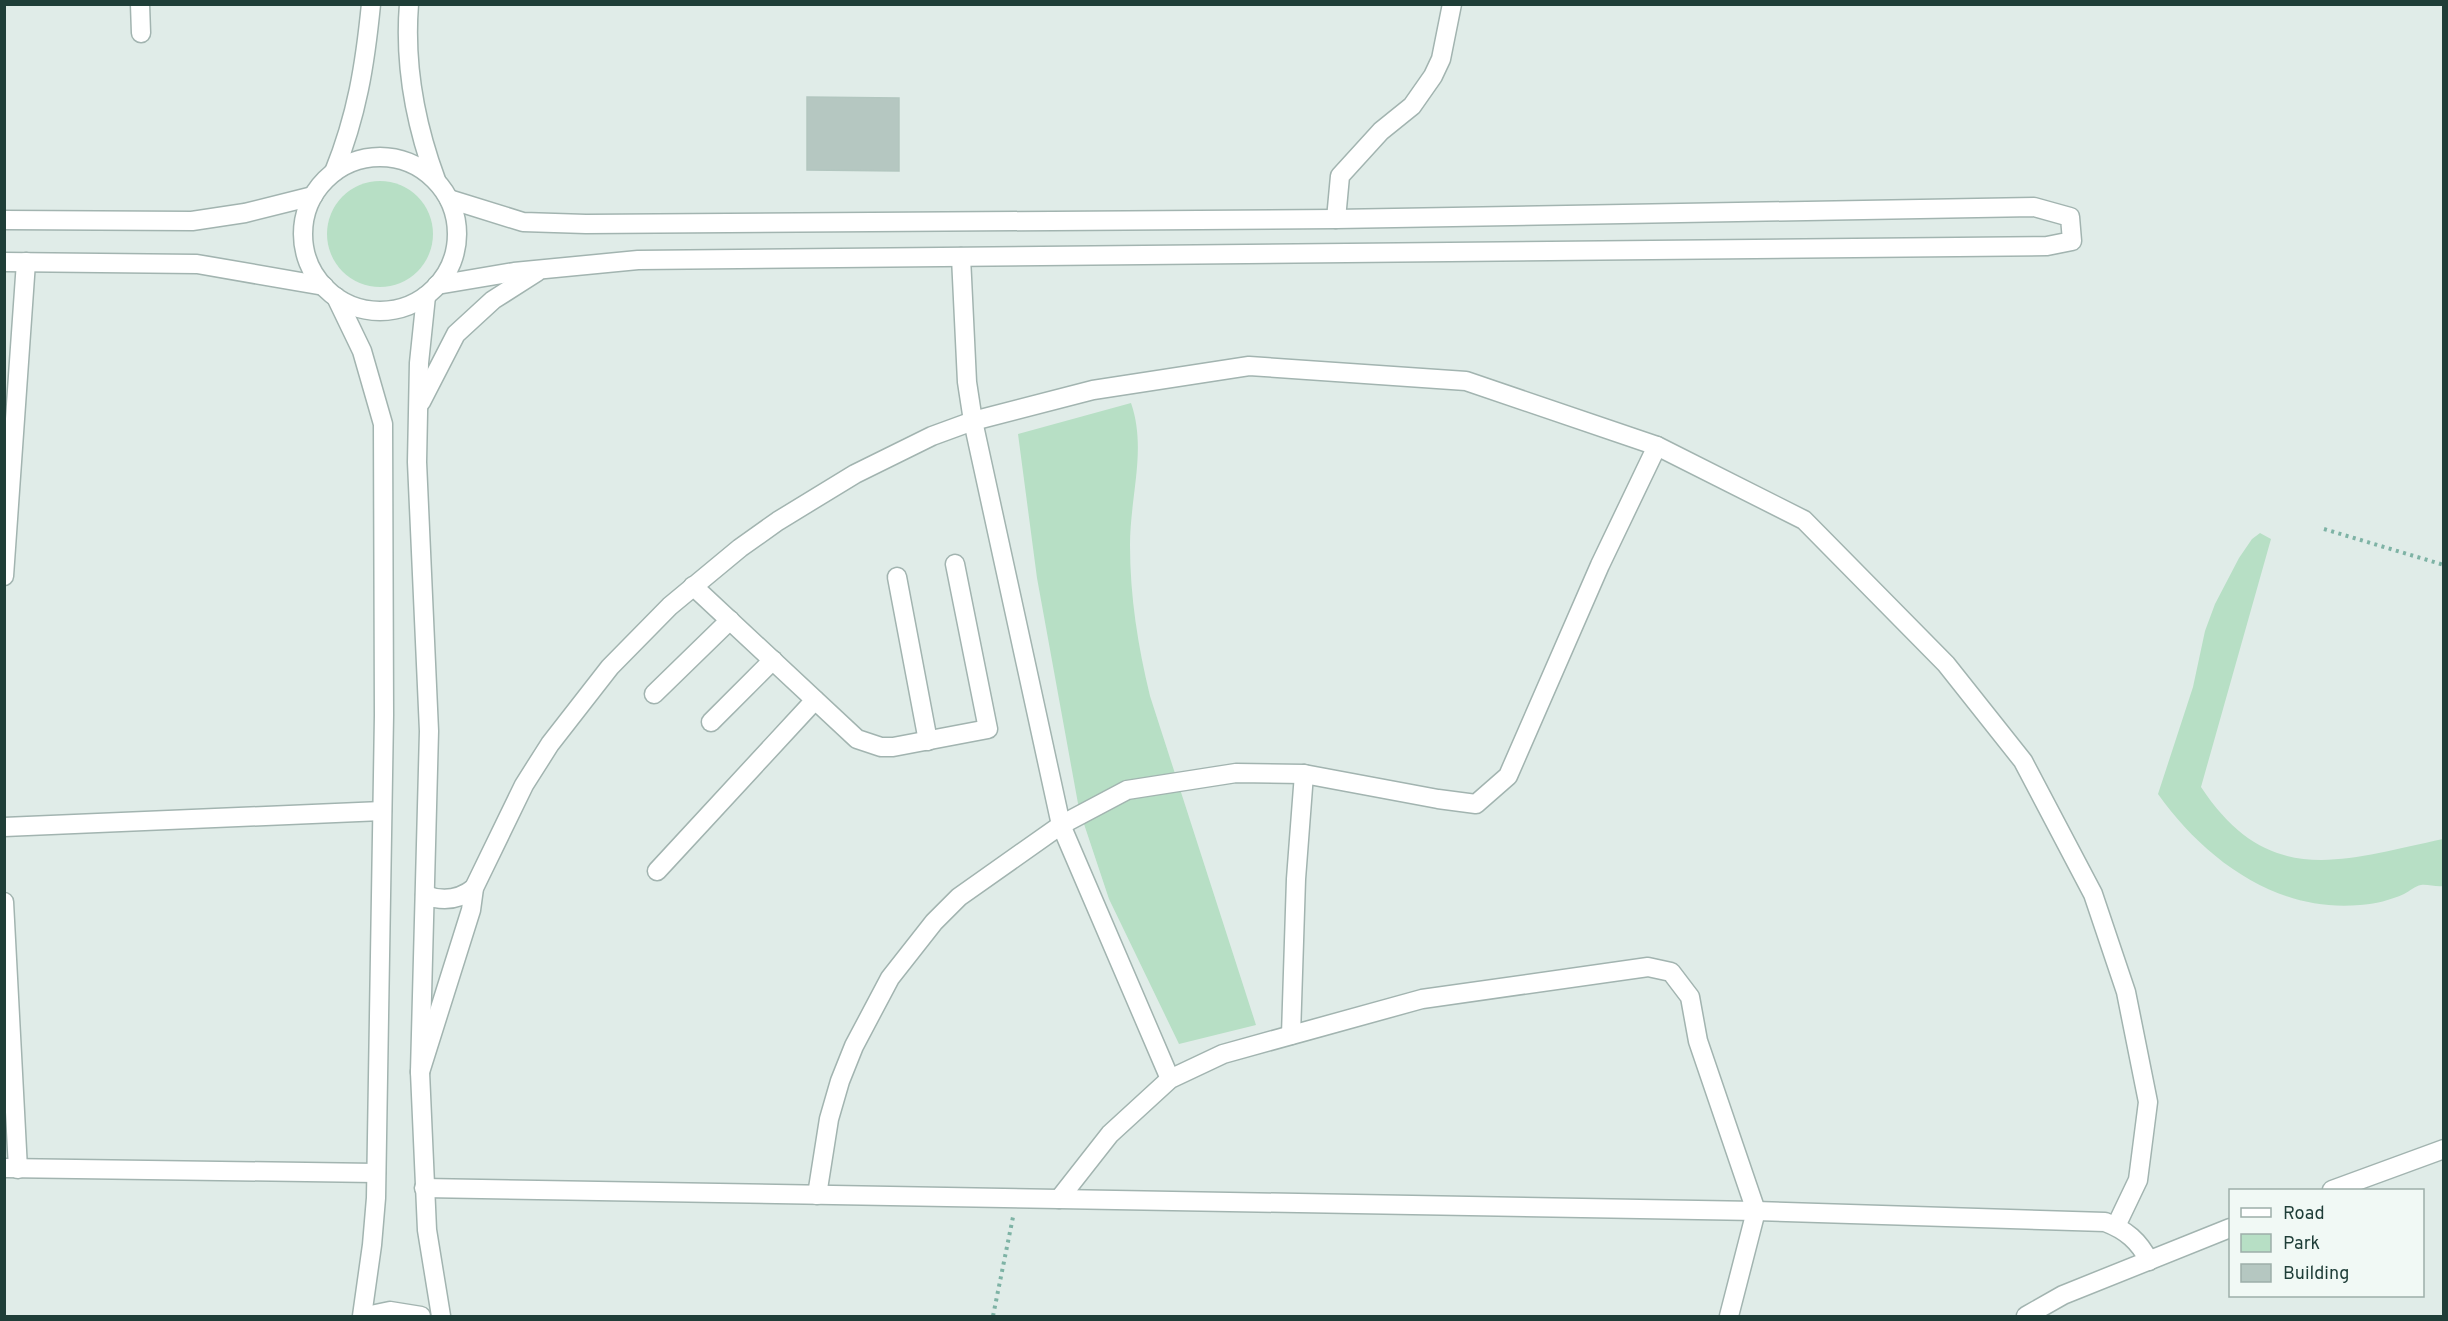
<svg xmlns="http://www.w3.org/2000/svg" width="2448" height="1321" font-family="Overpass,sans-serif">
	<rect width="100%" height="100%" fill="#e0ece8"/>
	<g fill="#b7dfc5">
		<circle cx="380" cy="234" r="53"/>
		<path d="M1131,403C1147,449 1130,496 1130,545C1130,597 1138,646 1150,696L1256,1025L1179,1044L1109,899L1079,809L1037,578L1018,434Z"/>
		<path d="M2260,533L2271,539L2201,787C2269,890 2343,860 2443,839V886C2436,887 2427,884 2421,885C2415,886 2410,891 2404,894C2391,900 2375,904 2360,905C2277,913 2204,859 2158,794L2193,687L2205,631L2215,604L2239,558L2252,539Z"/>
	</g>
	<polygon fill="#b5c7c1" stroke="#b2c6bf" stroke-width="1.5" points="807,97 899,98 899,171 807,170"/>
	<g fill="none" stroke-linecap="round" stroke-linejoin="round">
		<defs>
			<g id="minor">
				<polyline points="140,4 141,33"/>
				<path d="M409,4C404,66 415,123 436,180"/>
				<circle cx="380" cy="234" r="77"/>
				<path d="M334,172C357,115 365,65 371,4"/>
				<polyline points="1336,219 1340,176 1381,131 1412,106 1433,76 1441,59 1452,4"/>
				<polyline points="4,220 192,221 245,213 313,196"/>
				<polyline points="961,257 967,382 973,421 1061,825 1170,1079"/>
				<polyline points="4,262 197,264 324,286"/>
				<polyline points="437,285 514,272 638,260 2047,246 2072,241 2070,217 2034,207 1336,219 586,224 523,222 449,199"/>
				<polyline points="426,296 419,363 417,462 429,731 420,1072 427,1230 441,1316"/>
				<polyline points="336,297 362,351 383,424 384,715 376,1198 372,1245 362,1316"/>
				<polyline points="421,402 456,334 493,300 537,272"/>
				<polyline points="4,576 26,262"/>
				<polyline points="897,577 928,741"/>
				<polyline points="693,586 857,739 881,747 893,747 988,729 955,564"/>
				<polyline points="654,694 730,620"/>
				<polyline points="711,722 773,660"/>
				<polyline points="4,827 382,811"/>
				<polyline points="657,871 815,700"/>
				<path d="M425,895C443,902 459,900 474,888"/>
				<polyline points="4,902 18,1169"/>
				<polyline points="1291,1035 1296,879 1304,774"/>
				<polyline points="420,1072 471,910 474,888 524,785 550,744 610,667 670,606 740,548 778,521 855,474 932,436 973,421 1093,390 1249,366 1466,381 1657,446 1804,520 1946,664 2023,761 2093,894 2126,992 2148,1102 2138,1180 2116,1226"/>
				<polyline points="4,1168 376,1173"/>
				<path d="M424,1188L1756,1211L2105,1222C2126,1230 2139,1241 2149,1261"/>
				<polyline points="2332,1190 2444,1149"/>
				<polyline points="817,1195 829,1119 840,1081 854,1046 890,978 934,922 959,897 1061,825 1127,790 1236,773 1304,774 1438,799 1476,804 1508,776 1600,565 1657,446"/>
				<polyline points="1059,1199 1110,1134 1170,1079 1223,1054 1422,999 1648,967 1671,972 1690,997 1698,1041 1756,1211 1729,1316"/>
				<polyline points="366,1316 390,1311 421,1316"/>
				<polyline points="2026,1316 2063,1295 2230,1228"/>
			</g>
		</defs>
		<use href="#minor" stroke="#a2b4b0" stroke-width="21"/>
		<g stroke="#7eb3a5" stroke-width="4" stroke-dasharray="3 4.5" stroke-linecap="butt">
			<polyline points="2324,529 2444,565"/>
			<polyline points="993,1316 1013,1217"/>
		</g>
		<use href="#minor" stroke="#fff" stroke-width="18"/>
	</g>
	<rect width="2448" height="1321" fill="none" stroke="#1f3e38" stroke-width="12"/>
	<rect x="2229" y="1189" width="195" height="108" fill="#f1f9f5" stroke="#9daea9" stroke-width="1.5"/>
	<rect x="2241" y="1208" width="30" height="9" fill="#ffffff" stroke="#9daea9" stroke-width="1.5"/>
	<text x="2283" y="1219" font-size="18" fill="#1f3e38">Road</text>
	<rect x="2241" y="1234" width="30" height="18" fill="#b7dfc5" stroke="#9daea9" stroke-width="1.5"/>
	<text x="2283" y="1249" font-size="18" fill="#1f3e38">Park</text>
	<rect x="2241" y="1264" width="30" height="18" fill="#b5c7c1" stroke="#9daea9" stroke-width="1.5"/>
	<text x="2283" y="1279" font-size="18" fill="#1f3e38">Building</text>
</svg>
